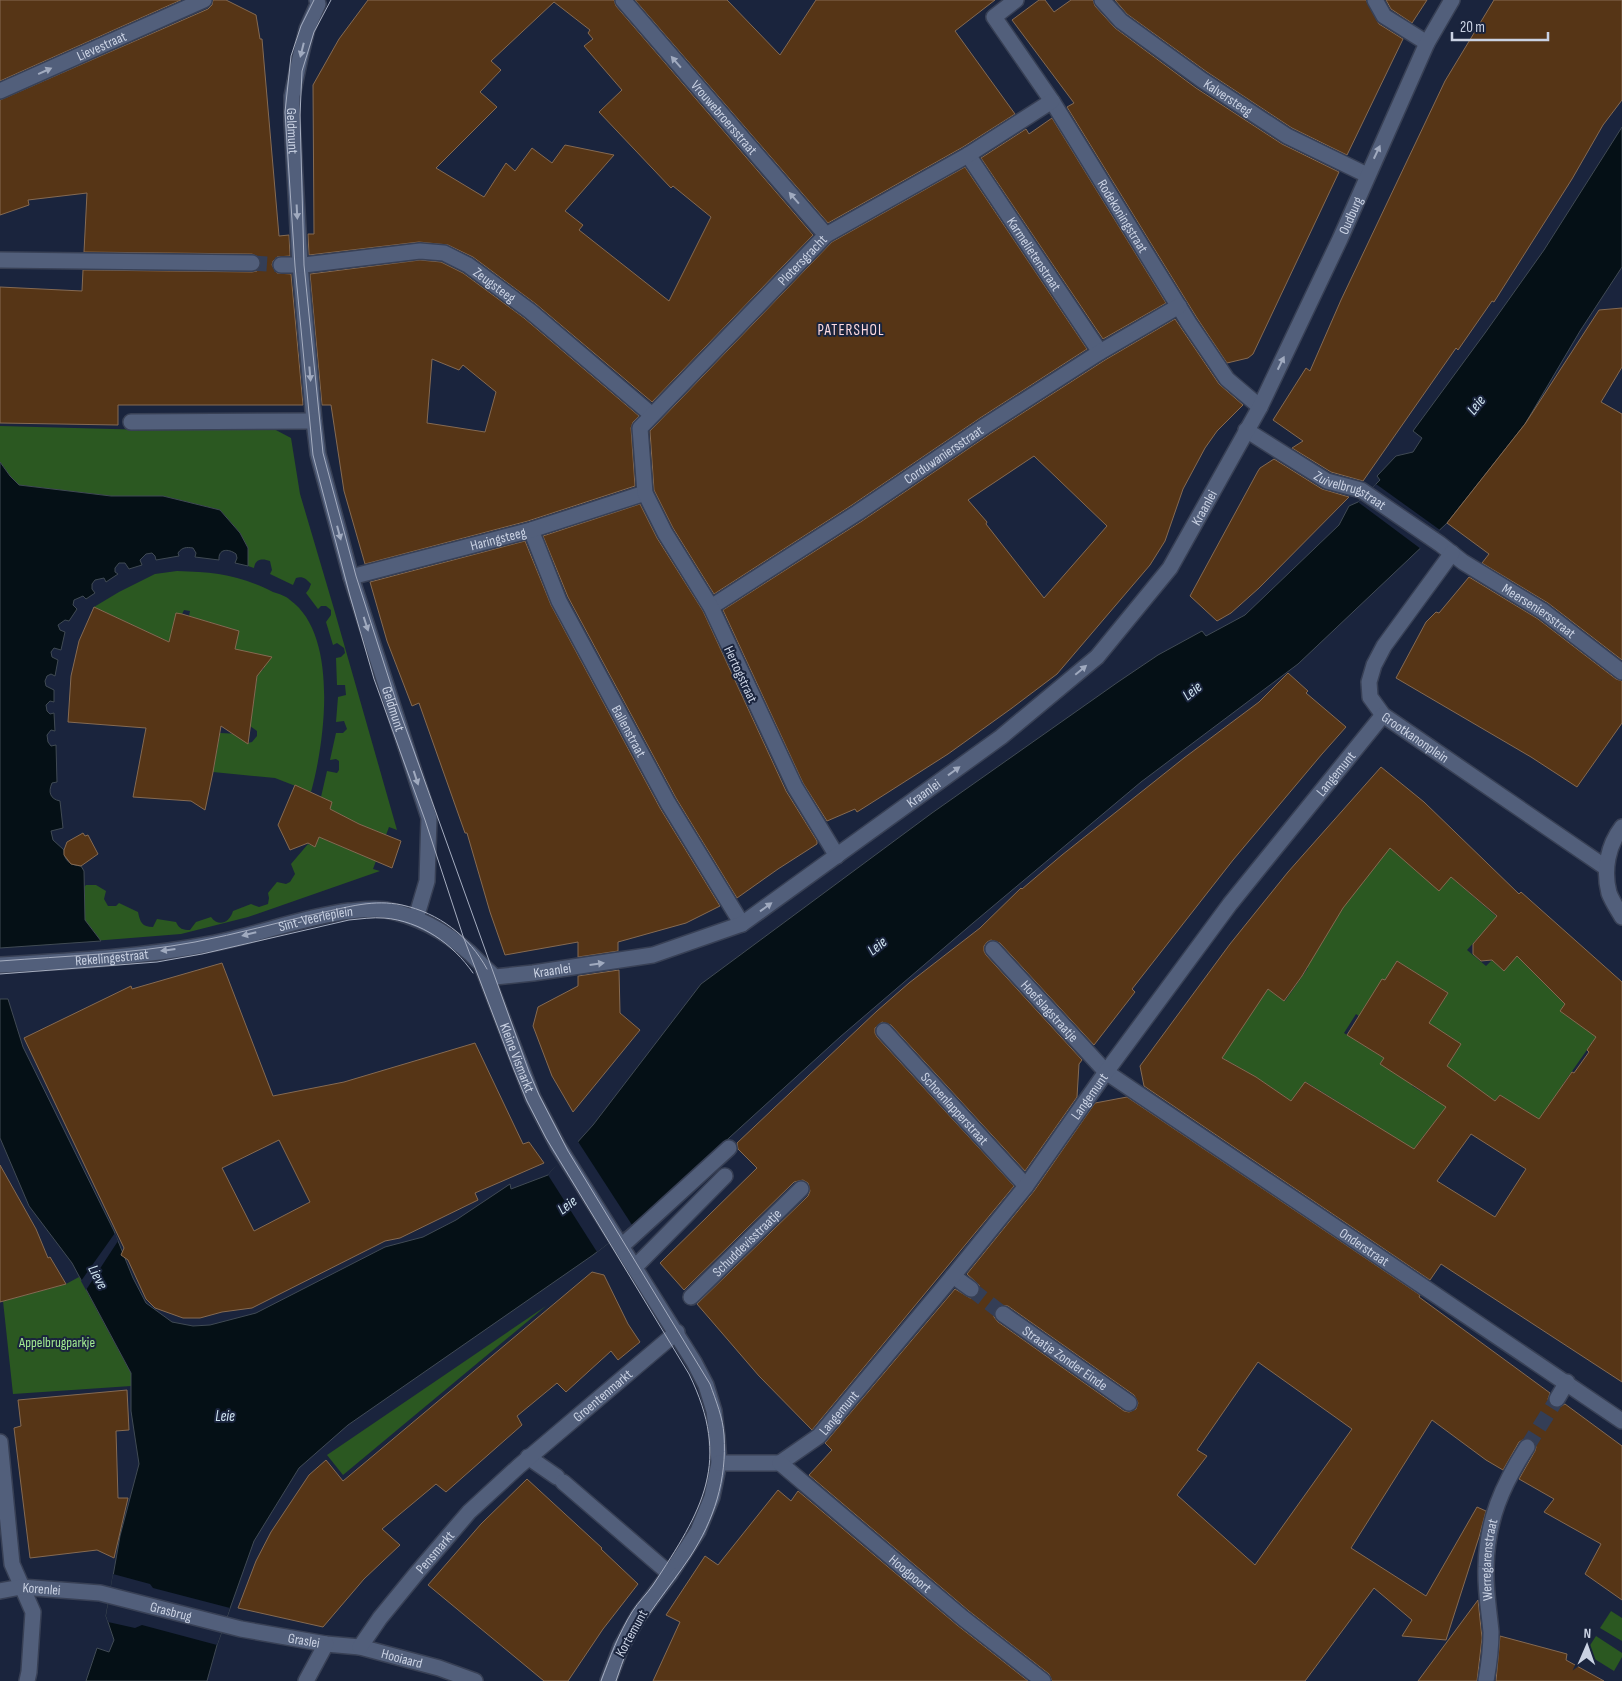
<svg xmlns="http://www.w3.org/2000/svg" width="1622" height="1681" font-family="'Sofia Sans Condensed',sans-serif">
	<rect width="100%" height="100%" fill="#1a243d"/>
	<g fill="#2b5821" fill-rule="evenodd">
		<path d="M0,426L150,430L272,428L291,438L300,494L334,609L397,830L389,827L386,835L359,824L330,809L332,802L321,797L327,771L337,773L339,770V761L336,759L330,760L336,733H343L347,729L344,721L336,722L338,697L346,695L345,685H337L336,658L341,657L345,653L344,648L337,643L333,645L326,622L331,615V610L326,606H321L318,609L306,593L309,589L311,584C306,579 303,576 296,578L293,585L270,574L272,570L270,561C262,558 255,559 254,568L248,566V548L240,533L220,510L163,496H111L19,485L10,476L0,462Z"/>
		<path d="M177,571C215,572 239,575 273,592C279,594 286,596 290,600C339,635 325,742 311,792L275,778L213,772L220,733L241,734L247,743L252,742L257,736V731L250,726L258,671L263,670L266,663L264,657L261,655L233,656L239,631L189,616L190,611L184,610L169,642L94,607L119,592L155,574Z"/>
		<path d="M319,837L376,861L373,869L380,871L248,917L181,934L30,946L86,885H96L106,891L104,899L108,906H116L119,903L138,912C140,922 142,927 153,927L157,919L176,922C179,929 183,930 190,930L196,922L211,917C219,928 230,922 233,911L251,904L259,907L268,904L269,898L268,893L277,882L286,884L290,882L295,874L291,864L308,844L315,847Z"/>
		<path d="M1393,843L1451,877L1497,917L1467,950L1486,966L1492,960L1504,971L1517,956L1565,1004L1596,1037L1563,1084L1573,1141L1500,1095L1495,1101L1449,1104L1407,1158L1374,1124L1306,1082L1291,1101L1256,1077L1219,1056L1268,989L1285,1001L1308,968L1287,955L1328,904ZM1397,961L1448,993L1419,1038L1446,1034L1461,1044L1428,1096L1412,1086L1429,1060L1380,1064L1384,1058L1344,1033L1356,1014L1362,1018L1382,979L1385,980Z"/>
		<polygon points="79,1277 131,1373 131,1386 13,1394 3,1301 66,1284"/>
		<polygon points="546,1306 343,1475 327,1455"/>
		<polygon points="1611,1611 1622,1618 1622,1641 1600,1628"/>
		<polygon points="1596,1636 1622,1653 1622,1657 1614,1671 1585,1653"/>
	</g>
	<g fill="#051016" stroke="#404a54">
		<polygon points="1622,127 1622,267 1580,331 1525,424 1447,523 1298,664 1141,782 973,923 840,1037 641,1218 593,1255 348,1425 299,1468 254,1541 217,1645 207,1681 86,1681 97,1648 109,1652 114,1640 106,1616 120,1536 139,1464 131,1411 131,1373 72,1263 29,1206 0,1138 0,999 8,999 23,1047 114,1231 133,1278 146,1303 172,1322 193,1326 210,1325 256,1313 385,1247 423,1237 456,1220 510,1184 511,1189 548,1175 593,1125 701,984 932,813 1118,682 1158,655 1202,631 1206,636 1245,615 1339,525 1349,506 1358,502 1380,480 1377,476 1396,456 1413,452 1422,438 1413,431 1485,333 1544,250"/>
		<path d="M0,462L10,476L19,485L111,496H163L220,510L240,533L248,548V566L235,563L237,558L236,554C228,548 218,549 219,560L195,557L196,553L193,548C187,547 182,547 178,553L179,556L156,560L155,556L152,553L146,554L140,560L142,565L129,569L125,563H119L115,568V572L118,574L106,582L104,578L95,580L92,584V589L95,593L86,599L83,596L74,600L73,605L77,609L69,621L65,620L58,625L60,630L65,632L61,650L54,648L51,652L52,657L58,660L55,676L51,674L47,676L45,681L46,686L54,690V702L50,701L46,705L47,711L50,714L54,713L55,731L51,730L47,735L48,742L51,746L56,745L57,782L52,783C48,792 50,799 60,801L63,828L51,831L53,840L64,850C64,861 70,865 81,866L84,871L85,920L101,941L0,948Z"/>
	</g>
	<g fill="#1a243d">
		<polygon points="1376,484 1440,530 1421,549 1358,502"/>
		<polygon points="577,1140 632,1225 597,1252 548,1175"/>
		<polygon points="115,1233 118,1241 86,1290 81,1281"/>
		<polygon points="113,1574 150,1584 153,1588 230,1608 217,1645 142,1625 135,1628 108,1622 106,1616"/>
	</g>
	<g fill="#563516" stroke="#856a52" fill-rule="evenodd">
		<polygon points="0,0 181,0 0,81"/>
		<polygon points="213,0 226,0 256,15 260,39 262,39 279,236 289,235 290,256 277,257 273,261 272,265 277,273 291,274 303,405 118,405 118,425 0,423 0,287 82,291 83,270 252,272 257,271 260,267 261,263 260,258 252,254 84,252 87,193 28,200 29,205 0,215 0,100 208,9 212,5"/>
		<path d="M368,0H614L616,6L813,235L652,402L536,304L473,257L448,245L419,242L309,255L308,234H314L313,85L339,39ZM554,2L590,30L588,33L593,39L584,46L622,90L599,112L671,188L673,186L711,217L669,301L579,230L583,225L565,211L614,155L565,145L552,163L532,148L515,171L506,163L484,197L436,168L497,107L480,92L501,70L491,61Z"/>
		<polygon points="635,0 727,0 780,55 816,0 995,0 955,31 1015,114 963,147 828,223"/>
		<polygon points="1039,0 1045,0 1054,12 1071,0 1093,0 1095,6 1115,28 1196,88 1282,144 1339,172 1253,354 1248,358 1227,363 1197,318 1067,107 1074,103 1012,20"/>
		<polygon points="1115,0 1366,0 1379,24 1403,39 1347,155 1292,128 1207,72 1127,14"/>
		<polygon points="1386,0 1427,0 1412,23 1391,9"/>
		<polygon points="1494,0 1622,0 1622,100 1603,125 1572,179 1494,302 1492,301 1458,350 1456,348 1363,481 1331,472 1292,448 1303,441 1273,420 1306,368 1310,371 1341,300 1445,81"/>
		<polygon points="1052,118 1166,303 1103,339 981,158 1026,129 1029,134"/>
		<polygon points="965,167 1087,349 980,418 852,505 714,594 673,528 654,490 650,431 832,242"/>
		<path d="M420,260L441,262L463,273L524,318L639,416L633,422L631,428L635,486L528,521L365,564L344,491L331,405H322L310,274ZM432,359L459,370L463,365L496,392L485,432L427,423Z"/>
		<polygon points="1622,308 1622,367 1601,402 1622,414 1622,660 1548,603 1482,563 1489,554 1447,523 1525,424 1599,310"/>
		<path d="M1175,319L1219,384L1243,405L1217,431L1205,448L1183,489L1165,541L1150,565L1057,674L1012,708L948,754L887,793L857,812L855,809L827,821L803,783L723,610L862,521L990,434L1105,360ZM1034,456L1107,526L1044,598L986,524L987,522L968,500Z"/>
		<polygon points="1274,459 1322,489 1349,497 1259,588 1231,613 1217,621 1190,596 1258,471 1260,468"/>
		<polygon points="640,504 657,538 703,611 786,791 817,841 817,844 778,869 737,898 676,798 568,597 543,536"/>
		<polygon points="525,541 551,605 660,808 720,906 686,923 618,942 618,951 578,957 578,942 505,955 490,912 467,833 465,833 419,703 412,706 387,641 370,582"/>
		<polygon points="1469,577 1538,619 1616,679 1622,681 1622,723 1577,787 1531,757 1396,678 1426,622 1436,612 1439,613"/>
		<polygon points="94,607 169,642 176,613 182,614 239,631 235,649 272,657 257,676 248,744 221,726 213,772 205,810 191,801 133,797 146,728 68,722 71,676 79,641"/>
		<polygon points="1288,673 1308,691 1306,693 1346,727 1322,754 1233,860 1132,989 1135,992 1094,1045 1000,943 991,940 987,942 984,946 984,951 986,955 1082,1060 1079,1064 1077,1097 1025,1171 891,1025 882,1022 875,1028 875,1033 877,1037 1014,1186 812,1430 759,1376 697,1304 808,1196 810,1191 808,1183 803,1180 794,1182 684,1290 660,1263 757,1168 738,1149 737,1143 877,1011 909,983 980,928 1021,888 1022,889 1062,855 1184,758 1259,702"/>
		<path d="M1381,767L1424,802L1519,894L1521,892L1622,982V1382L1441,1264L1430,1280L1144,1086L1140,1066L1230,944L1288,872ZM1390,848L1439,891L1451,877L1497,916L1473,944V954L1481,961L1492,960L1504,971L1517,956L1565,1004L1560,1011L1596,1037L1587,1050L1589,1052L1574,1073L1572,1072L1539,1119L1500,1095L1495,1101L1447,1066L1461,1044L1429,1023L1448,993L1397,961L1385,980L1382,979L1347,1035L1384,1058L1380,1064L1446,1107L1414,1149L1305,1082L1291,1101L1256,1077L1222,1058L1268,989L1284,1001L1302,976L1343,908ZM1471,1134L1526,1169L1495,1217L1437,1181Z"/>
		<polygon points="295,785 332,802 330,809 359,824 401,841 392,868 319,837 315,847 308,843 290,850 278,825"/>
		<polygon points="83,833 85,836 88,835 98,854 81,866 71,864 64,855 64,850 67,842"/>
		<path d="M222,963L273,1096L344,1082L475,1043L523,1144L529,1142L544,1163L475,1193L478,1200L400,1238L385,1241L252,1308L222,1312L200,1318H183L155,1308L146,1299L128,1260L121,1255L124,1248L24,1038L131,986L132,989ZM279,1140L310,1202L254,1231L222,1168Z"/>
		<polygon points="619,970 620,1013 640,1030 573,1112 552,1076 533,1026 538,1007 578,986 578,976"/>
		<path d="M1127,1097L1420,1295L1419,1297L1550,1393L1548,1399L1552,1407L1557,1408L1565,1404L1622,1446V1600L1585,1574L1601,1544L1544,1512L1554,1499L1519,1479L1535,1451L1536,1447L1532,1439L1527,1438L1519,1442L1503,1470L1486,1460L1432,1420L1351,1548L1426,1596L1477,1507L1486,1511L1479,1537L1446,1640L1402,1636L1412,1620L1374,1588L1305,1681H1052L1049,1674L969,1611L809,1475L832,1450L825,1443L955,1289L970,1298H974L978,1295L980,1289L979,1285L967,1274L1034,1191L1095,1103ZM1000,1305L1008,1306L1134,1395L1138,1403L1136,1409L1129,1412L1124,1411L998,1322L994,1317V1313ZM1258,1362L1352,1429L1255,1565L1177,1495L1207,1456L1197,1450Z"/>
		<polygon points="0,1165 36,1229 48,1258 50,1257 66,1284 0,1302"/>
		<polygon points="592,1272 604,1275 628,1324 640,1342 618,1360 611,1351 566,1392 557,1383 517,1416 522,1425 446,1492 436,1484 382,1529 400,1545 364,1579 323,1627 238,1608 256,1561 271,1532 309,1475 326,1460 343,1481"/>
		<polygon points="127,1390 129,1430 116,1431 118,1498 128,1498 114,1558 97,1550 30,1558 14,1428 21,1426 18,1400"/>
		<polygon points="527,1479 602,1548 601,1549 638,1584 603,1629 568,1681 544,1681 428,1585 481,1524"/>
		<polygon points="778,1490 791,1501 798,1491 957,1625 1028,1681 653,1681 680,1622 666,1615 705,1556 718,1565"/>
		<polygon points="1478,1600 1482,1638 1477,1681 1418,1681"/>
		<polygon points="1500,1636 1567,1654 1566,1660 1604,1681 1496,1681"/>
	</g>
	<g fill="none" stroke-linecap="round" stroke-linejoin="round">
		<g stroke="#343e56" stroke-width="15" stroke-dasharray="15 8" stroke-linecap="butt">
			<polyline points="252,263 281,265"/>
			<polyline points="971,1289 1003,1314"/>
			<polyline points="1527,1447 1557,1399"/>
		</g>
		<defs>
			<g id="minor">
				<path id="s1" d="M317,0L318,4L307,29L300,58L292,96V121L300,265L314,421L318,454L351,577L429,818L427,881L416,918"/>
				<path id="s2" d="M623,0L826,235"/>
				<path id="s3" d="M1016,0L994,17L1052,101L1189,323L1227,379L1260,407"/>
				<path id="s4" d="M1102,0L1121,21L1202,80L1287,136L1367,175"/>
				<polyline points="1375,0 1384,16 1427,43"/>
				<path id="s5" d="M0,91L204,0"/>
				<path id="s6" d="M968,155L1100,352"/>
				<polyline points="0,260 252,263"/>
				<path id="s7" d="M281,265H304L420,251L444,253L468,265L530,311L652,415"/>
				<polyline points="131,422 314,421"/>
				<path id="s8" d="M1246,430L1327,481L1361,490L1440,544L1463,562L1543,611L1622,672"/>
				<path id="s9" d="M531,530L559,601L668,803L742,924"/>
				<path id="s10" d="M1452,553L1384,646L1374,665L1369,682L1370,697L1383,715L1605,867"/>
				<path id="s11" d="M351,577L531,530L645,493"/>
				<path id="s12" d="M711,607L857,513L985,426L1100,352L1179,306"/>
				<path d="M1622,827C1608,845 1603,870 1609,893C1612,901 1618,910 1622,917"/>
				<path id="s13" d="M837,856L795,787L711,607L665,533L645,493L640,428L826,235L968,155L1052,101"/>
				<path id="s14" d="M993,949L1106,1072L1622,1421"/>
				<path id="s15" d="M0,965C72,961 145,957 215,943C260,934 303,917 349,911C361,910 374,908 386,910C418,916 446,932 470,953C478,961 486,969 495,977L533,973L653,955L742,924L1001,737L1097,657L1170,568L1260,407L1340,239L1427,43L1452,0"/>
				<path id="s16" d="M483,968L533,1098L558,1146L694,1362L706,1385L714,1411L717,1436L719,1463L712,1497L698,1531L670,1574L639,1615L621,1647L608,1681"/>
				<path id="s17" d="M884,1031L1026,1186"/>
				<polyline points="621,1244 625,1243 729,1148"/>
				<polyline points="635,1267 725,1176"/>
				<polyline points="953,1276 971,1289"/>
				<path id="s18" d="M691,1297L801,1189"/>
				<path id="s19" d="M1003,1314L1129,1403"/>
				<polyline points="1557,1399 1567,1382"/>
				<polyline points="0,1442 12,1564 33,1612 29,1672 27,1681"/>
				<polyline points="528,1457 557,1477"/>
				<polyline points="719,1463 780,1463"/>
				<path id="s20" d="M780,1463L819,1436L953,1276L1026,1186L1106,1072L1230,904L1383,715"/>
				<path id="s21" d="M780,1463L963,1618L1043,1681"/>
				<polyline points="563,1482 670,1574"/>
				<path id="s22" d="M0,1591L21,1587L100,1593L241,1629L326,1644L360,1647L439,1668L475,1681"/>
				<path id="s23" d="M360,1647L380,1618L416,1574L469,1512L519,1466L677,1332"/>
				<polyline points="306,1681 326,1644"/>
				<path id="s24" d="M1486,1681C1489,1664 1491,1649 1491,1632C1489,1610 1485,1589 1486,1567C1487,1520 1502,1486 1527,1447"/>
			</g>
		</defs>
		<use href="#minor" stroke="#384055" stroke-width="18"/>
		<use href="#minor" stroke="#525f7b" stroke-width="15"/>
		<g stroke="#a5adc0" stroke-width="1">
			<path d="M314,0L301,26L291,56L285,112L295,266L313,455L350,596L374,679L425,820L463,936L514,1070L527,1101L546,1138L689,1374C732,1462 703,1509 653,1585C647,1594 638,1602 632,1612C619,1633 610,1657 601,1681"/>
			<path d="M331,0L314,32L302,71L300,115L304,265L323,453L356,576L396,701L529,1072L539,1095L568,1151L710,1384C716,1401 723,1418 724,1435C727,1480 714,1520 690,1557C669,1588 645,1616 628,1649C623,1659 620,1670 616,1681"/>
			<path d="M0,961C65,956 131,954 195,942C237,934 279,922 320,913C348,907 374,899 402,905C439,913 469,936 487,969"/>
			<path d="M0,974L157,962L202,954L349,920C361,919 373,917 384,918C421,921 453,944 473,973"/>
		</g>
	</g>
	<defs><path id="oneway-solid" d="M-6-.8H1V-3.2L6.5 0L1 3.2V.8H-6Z" transform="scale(1.25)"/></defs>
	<g fill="#a0aabf">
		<use href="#oneway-solid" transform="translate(302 50) rotate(104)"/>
		<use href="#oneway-solid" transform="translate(676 62) rotate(-131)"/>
		<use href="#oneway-solid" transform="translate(45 71) rotate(-24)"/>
		<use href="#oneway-solid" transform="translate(1377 152) rotate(-65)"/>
		<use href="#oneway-solid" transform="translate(794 198) rotate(-131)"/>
		<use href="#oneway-solid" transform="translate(297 212) rotate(87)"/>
		<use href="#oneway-solid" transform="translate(1281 363) rotate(-64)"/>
		<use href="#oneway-solid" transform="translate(310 374) rotate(85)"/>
		<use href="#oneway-solid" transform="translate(339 533) rotate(75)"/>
		<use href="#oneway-solid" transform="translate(366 624) rotate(72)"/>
		<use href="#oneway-solid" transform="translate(1081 670) rotate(-40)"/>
		<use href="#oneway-solid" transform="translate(954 771) rotate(-36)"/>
		<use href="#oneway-solid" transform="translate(416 778) rotate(72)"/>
		<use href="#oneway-solid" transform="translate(766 907) rotate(-36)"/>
		<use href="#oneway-solid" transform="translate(249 934) rotate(166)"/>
		<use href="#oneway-solid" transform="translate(168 950) rotate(173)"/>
		<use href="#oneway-solid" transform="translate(597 964) rotate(-8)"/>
	</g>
	<g text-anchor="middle" stroke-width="4" stroke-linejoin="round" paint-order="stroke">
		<g font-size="14" fill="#cad2e3" stroke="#1a243d">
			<text dy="5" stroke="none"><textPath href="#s5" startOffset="111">Lievestraat</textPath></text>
			<text dy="5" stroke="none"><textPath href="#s4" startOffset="160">Kalversteeg</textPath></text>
			<text dy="5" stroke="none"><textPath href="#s2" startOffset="155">Vrouwebroersstraat</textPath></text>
			<text dy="5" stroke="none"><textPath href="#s1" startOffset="135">Geldmunt</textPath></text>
			<text dy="5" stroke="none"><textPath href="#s15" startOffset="1731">Oudburg</textPath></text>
			<text dy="5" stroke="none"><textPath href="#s3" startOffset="265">Rodekoningstraat</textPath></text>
			<text dy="5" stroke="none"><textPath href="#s6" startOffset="119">Karmelietenstraat</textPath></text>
			<text dy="5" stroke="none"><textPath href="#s13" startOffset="710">Plotersgracht</textPath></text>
			<text dy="5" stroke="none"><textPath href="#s7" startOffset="224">Zeugsteeg</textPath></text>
			<text dy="5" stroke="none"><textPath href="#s12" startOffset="278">Corduwaniersstraat</textPath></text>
			<text dy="5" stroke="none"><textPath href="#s8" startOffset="121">Zuivelbrugstraat</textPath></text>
			<text dy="5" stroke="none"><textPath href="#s15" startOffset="1404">Kraanlei</textPath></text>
			<text dy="5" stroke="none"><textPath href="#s11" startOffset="152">Haringsteeg</textPath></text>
			<text dy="5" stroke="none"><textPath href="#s8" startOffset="346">Meerseniersstraat</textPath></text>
			<text transform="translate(741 674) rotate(65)" y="5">Hertogstraat</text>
			<text dy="5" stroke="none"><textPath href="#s1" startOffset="725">Geldmunt</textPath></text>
			<text dy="5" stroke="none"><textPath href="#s9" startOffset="224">Ballenstraat</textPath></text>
			<text dy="5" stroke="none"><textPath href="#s10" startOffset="231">Grootkanonplein</textPath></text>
			<text dy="5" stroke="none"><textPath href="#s20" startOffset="888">Langemunt</textPath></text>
			<text dy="5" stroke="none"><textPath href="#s15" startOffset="999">Kraanlei</textPath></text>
			<text dy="5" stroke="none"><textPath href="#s15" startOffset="320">Sint-Veerleplein</textPath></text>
			<text dy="5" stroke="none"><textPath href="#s15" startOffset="112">Rekelingestraat</textPath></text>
			<text dy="5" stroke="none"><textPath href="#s15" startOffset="579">Kraanlei</textPath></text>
			<text dy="5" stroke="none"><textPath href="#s14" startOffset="84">Hoefslagstraatje</textPath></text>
			<text dy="5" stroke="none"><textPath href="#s16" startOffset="96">Kleine Vismarkt</textPath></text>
			<text dy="5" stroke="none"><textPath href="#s20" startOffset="482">Langemunt</textPath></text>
			<text dy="5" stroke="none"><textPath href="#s17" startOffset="105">Schoenlapperstraat</textPath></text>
			<text dy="5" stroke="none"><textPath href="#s18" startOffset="78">Schuddevisstraatje</textPath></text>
			<text dy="5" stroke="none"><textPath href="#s14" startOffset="479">Onderstraat</textPath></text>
			<text dy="5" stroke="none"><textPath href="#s19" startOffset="76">Straatje Zonder Einde</textPath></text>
			<text dy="5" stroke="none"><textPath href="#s23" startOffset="351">Groentenmarkt</textPath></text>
			<text dy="5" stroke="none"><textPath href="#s20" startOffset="78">Langemunt</textPath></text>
			<text dy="5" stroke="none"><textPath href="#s23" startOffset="121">Pensmarkt</textPath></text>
			<text dy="5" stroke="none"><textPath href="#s24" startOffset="122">Werregarenstraat</textPath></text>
			<text dy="5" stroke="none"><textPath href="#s21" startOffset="171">Hoogpoort</textPath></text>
			<text dy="5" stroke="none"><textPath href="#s22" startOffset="42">Korenlei</textPath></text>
			<text dy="5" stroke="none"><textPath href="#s22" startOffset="174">Grasbrug</textPath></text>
			<text transform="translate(631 1633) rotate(-61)" y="5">Kortemunt</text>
			<text dy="5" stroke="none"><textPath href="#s22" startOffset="310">Graslei</textPath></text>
			<text dy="5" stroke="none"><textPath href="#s22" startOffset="410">Hooiaard</textPath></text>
		</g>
		<g font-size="14" fill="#a0e890" stroke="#1a243d">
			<text x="57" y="1347">Appelbrugparkje</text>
		</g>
		<g font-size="15" letter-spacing="1" fill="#fddadf" stroke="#1a243d">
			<text x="851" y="335">PATERSHOL</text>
		</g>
		<g font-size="15" font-style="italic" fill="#d2e7f2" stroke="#1a243d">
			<text transform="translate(1476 405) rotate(-52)" y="5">Leie</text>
			<text transform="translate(1192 691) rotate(-39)" y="5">Leie</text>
			<text transform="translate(877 946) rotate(-39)" y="5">Leie</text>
			<text transform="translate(567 1205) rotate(-37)" y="5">Leie</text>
			<text transform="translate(98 1277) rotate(62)" y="5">Lieve</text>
			<text x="225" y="1421">Leie</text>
		</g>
	</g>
	<g transform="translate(1587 1646) rotate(2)" stroke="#1a243d" stroke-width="4" paint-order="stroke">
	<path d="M0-4L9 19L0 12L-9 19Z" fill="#cad2e3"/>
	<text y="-8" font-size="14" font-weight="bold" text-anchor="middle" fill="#cad2e3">N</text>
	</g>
	<path d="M1452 32v8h96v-8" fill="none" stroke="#cad2e3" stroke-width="2.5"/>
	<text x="1460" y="32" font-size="15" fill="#cad2e3" stroke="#1a243d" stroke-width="4" paint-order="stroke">20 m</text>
</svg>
